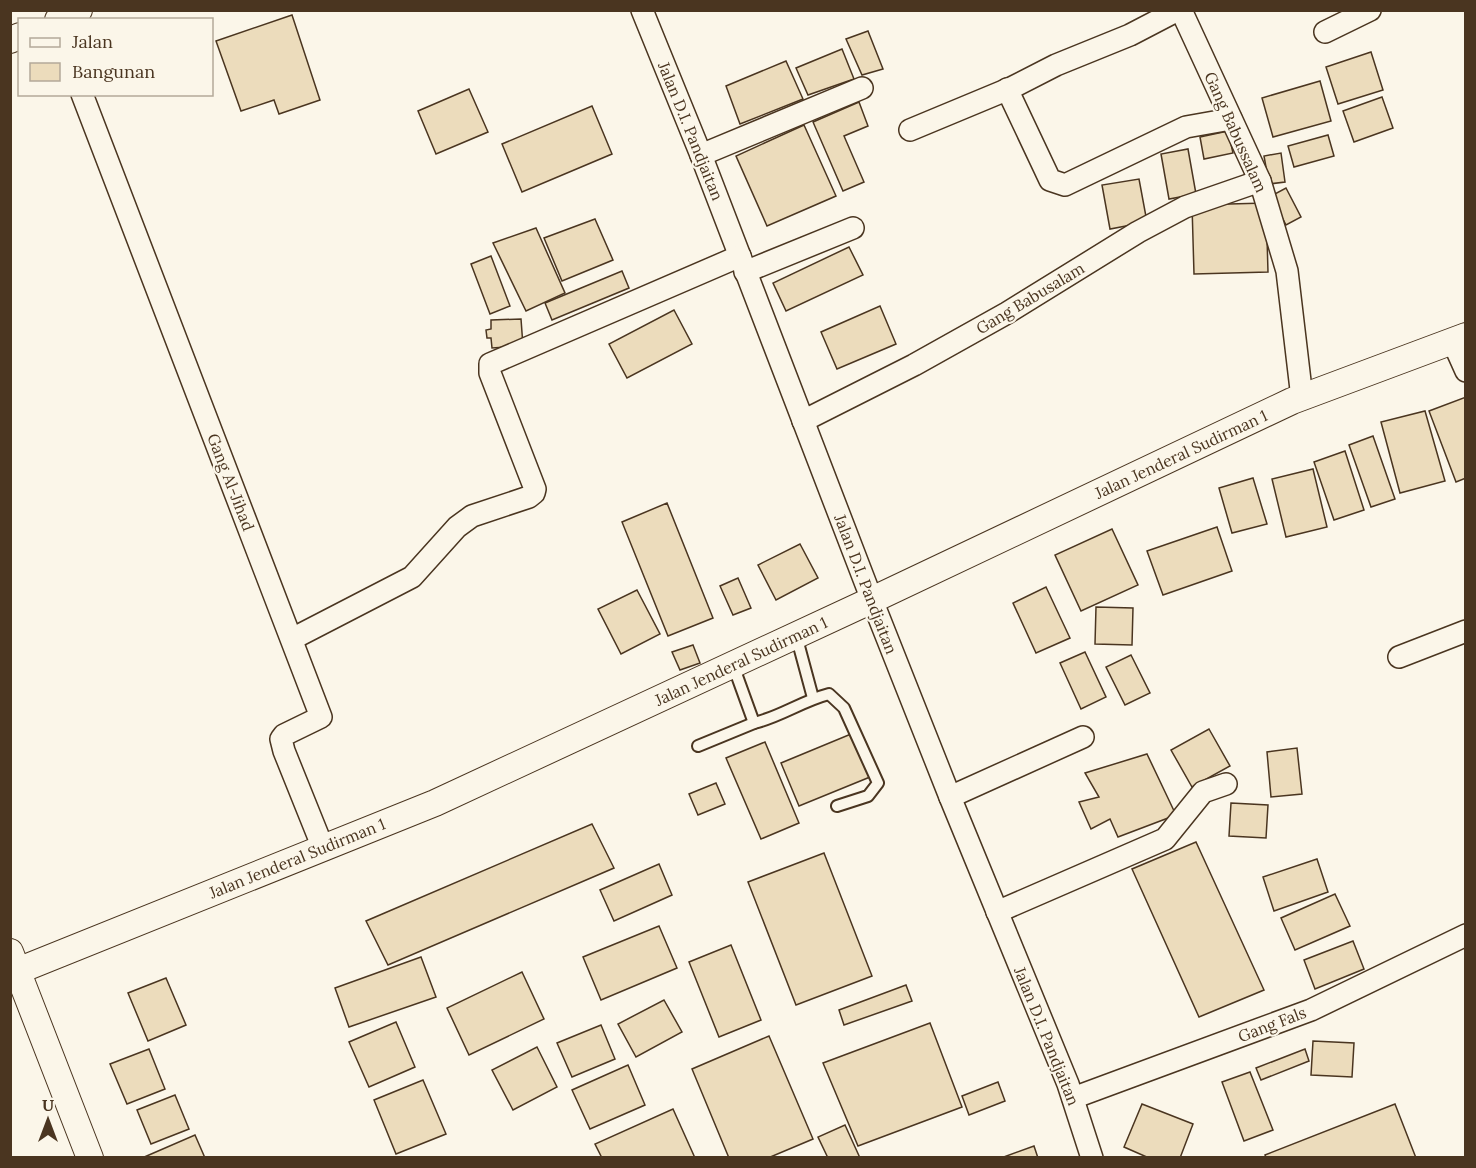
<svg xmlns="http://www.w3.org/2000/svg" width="1476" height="1168" font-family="Lora,serif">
	<rect width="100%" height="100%" fill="#fbf6e9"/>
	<g fill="#ecdcbc" stroke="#4a3520" stroke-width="1.5">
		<polygon points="292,15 320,100 279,114 274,100 241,111 216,41"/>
		<polygon points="868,31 883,69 862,75 846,39"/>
		<polygon points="842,49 854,79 808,95 796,68"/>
		<polygon points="1371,52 1383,90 1338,104 1326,67"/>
		<polygon points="786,61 803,99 740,124 726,86"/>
		<polygon points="1320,81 1331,121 1273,137 1262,98"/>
		<polygon points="469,89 488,132 436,154 418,111"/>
		<polygon points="1382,97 1393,128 1354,142 1343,111"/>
		<polygon points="859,102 868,126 844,136 864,182 843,191 813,122"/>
		<polygon points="592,106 612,154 522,192 502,144"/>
		<polygon points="804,125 836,196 767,226 736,156"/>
		<polygon points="1228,131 1233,153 1204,159 1200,137"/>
		<polygon points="1328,135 1334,156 1294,167 1288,146"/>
		<polygon points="1188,149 1196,194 1169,199 1161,154"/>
		<polygon points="1281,153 1285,182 1269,184 1264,156"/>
		<polygon points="1139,179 1147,222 1110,229 1102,185"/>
		<polygon points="1286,188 1301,217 1286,225 1271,196"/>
		<polygon points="1266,203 1268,272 1194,274 1192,205"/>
		<polygon points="595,219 613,260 562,281 544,238"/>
		<polygon points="536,228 565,293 526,311 493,243"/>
		<polygon points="849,247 863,275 786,311 773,283"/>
		<polygon points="491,256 510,306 490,314 471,264"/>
		<polygon points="622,271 629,288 552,320 545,303"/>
		<polygon points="880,306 896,344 837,369 821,332"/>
		<polygon points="674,310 692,344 627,378 609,344"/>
		<polygon points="521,319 523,346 492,348 491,338 487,338 486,330 491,329 491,320"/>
		<polygon points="1466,397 1466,478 1456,482 1429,411"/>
		<polygon points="1425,411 1445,481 1400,493 1381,422"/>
		<polygon points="1373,436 1395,499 1371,507 1349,445"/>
		<polygon points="1345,451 1364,510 1334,520 1314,462"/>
		<polygon points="1313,469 1327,527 1286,537 1272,479"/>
		<polygon points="1253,478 1267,524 1232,533 1219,488"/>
		<polygon points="667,503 713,618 668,636 622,522"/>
		<polygon points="1217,527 1232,571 1163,595 1147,551"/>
		<polygon points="1112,529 1138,585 1081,611 1055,555"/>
		<polygon points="800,544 818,578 776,600 758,565"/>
		<polygon points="738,578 751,608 733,615 720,586"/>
		<polygon points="1046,587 1070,638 1036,653 1013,603"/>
		<polygon points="637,590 660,634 621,654 598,609"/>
		<polygon points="1096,607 1133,608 1132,645 1095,644"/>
		<polygon points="693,645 700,663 680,670 672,652"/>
		<polygon points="1085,652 1106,697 1081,709 1060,663"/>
		<polygon points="1131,655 1150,693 1125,705 1106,667"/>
		<polygon points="1209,729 1230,766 1192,787 1171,750"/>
		<polygon points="851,734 870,777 799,806 781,763"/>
		<polygon points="765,742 799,823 761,839 726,758"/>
		<polygon points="1297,748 1302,794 1271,797 1267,752"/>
		<polygon points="1147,754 1176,815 1118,837 1110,819 1091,829 1079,802 1099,797 1085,773"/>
		<polygon points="716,783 725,804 698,815 689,794"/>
		<polygon points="1231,803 1268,805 1266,838 1229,836"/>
		<polygon points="592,824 614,868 388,965 366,921"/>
		<polygon points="1196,842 1264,990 1199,1017 1132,869"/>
		<polygon points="824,853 872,976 796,1005 748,882"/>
		<polygon points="1317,859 1328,892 1274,911 1263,877"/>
		<polygon points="659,864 672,895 614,921 600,890"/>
		<polygon points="1335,894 1350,926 1295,950 1281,918"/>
		<polygon points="659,926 677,968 601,1000 583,957"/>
		<polygon points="1353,941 1364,969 1315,989 1304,960"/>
		<polygon points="731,945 761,1020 719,1037 689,962"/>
		<polygon points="421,957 436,997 349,1027 335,988"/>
		<polygon points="522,972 544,1019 469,1055 447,1008"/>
		<polygon points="166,978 186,1025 148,1041 128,993"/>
		<polygon points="906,985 912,1001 844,1025 839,1010"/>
		<polygon points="664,1000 682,1032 636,1057 618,1024"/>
		<polygon points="396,1022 415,1067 369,1087 349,1042"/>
		<polygon points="930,1023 962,1107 858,1146 823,1063"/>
		<polygon points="601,1025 615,1059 572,1077 557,1043"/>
		<polygon points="769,1036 813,1139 768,1158 729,1158 692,1069"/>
		<polygon points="1313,1041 1354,1043 1352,1077 1311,1075"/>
		<polygon points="537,1047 557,1087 513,1110 492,1070"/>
		<polygon points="149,1049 165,1089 127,1104 110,1064"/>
		<polygon points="1305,1049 1309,1061 1261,1080 1256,1068"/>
		<polygon points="628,1065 645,1105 590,1129 572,1090"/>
		<polygon points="1250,1072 1273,1130 1244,1141 1222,1082"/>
		<polygon points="423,1080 446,1134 396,1154 374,1100"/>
		<polygon points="998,1082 1005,1101 969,1115 962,1096"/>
		<polygon points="175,1095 189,1129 151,1144 137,1110"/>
		<polygon points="1142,1104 1193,1124 1180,1158 1149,1158 1124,1147"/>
		<polygon points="1395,1104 1416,1158 1266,1158 1265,1155"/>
		<polygon points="673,1109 695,1158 602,1158 595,1144"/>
		<polygon points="845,1125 860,1158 828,1158 818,1137"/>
		<polygon points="195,1135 205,1158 142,1158"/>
		<polygon points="1034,1146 1038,1158 1001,1158"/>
	</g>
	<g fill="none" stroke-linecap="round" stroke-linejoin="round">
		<defs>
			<g id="service">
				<polyline points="796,635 813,698"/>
				<path d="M733,665L754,723C780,717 802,701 829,694L844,708L878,783L868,796L837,806"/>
				<polyline points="698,746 754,723"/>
			</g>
			<g id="minor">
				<polyline points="642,10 701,155 872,600 950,797 1068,1084 1092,1158"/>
				<polyline points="1181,10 1260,181 1287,271 1302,398"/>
				<polyline points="1325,32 1370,10"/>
				<polyline points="1007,89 1050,180 1065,185 1186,127 1231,119"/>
				<polyline points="82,94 321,717 284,735 281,739 284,751 323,848"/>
				<polyline points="910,130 1011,88 1056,65 1130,35 1178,10"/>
				<polyline points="701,155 862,88"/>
				<polyline points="745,272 853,228"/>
				<polyline points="1453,342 1466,371"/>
				<polyline points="803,421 914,365 1007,313 1138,232 1185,207 1260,181"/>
				<polyline points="292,639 412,577 457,527 472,516 529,497 534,493 535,489 490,373 490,364 740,256"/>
				<polyline points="1399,657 1466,631"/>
				<polyline points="950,797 1083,737"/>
				<polyline points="997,912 1165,839 1203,792 1226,784"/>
				<polyline points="1073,1098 1311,1010 1466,935"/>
			</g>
			<g id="tertiary">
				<polyline points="58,20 79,10"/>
				<polyline points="10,40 20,36"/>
				<polyline points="10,952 90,1158"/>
				<polyline points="10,974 435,803 872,600 1292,401 1466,336"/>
			</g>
		</defs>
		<use href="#service" stroke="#4a3520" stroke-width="14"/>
		<use href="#minor" stroke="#4a3520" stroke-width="24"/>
		<use href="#tertiary" stroke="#4a3520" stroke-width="28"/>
		<use href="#service" stroke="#fbf6e9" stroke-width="10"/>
		<use href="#minor" stroke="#fbf6e9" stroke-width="21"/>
		<use href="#tertiary" stroke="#fbf6e9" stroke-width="26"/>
	</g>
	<g text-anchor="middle" stroke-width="4.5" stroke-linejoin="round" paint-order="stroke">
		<g font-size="16" fill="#4a3520" stroke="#fbf6e9">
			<text transform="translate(691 131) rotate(68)" y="6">Jalan D.I. Pandjaitan</text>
			<text transform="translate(1236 132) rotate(66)" y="6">Gang Babussalam</text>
			<text transform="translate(1030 298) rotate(-31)" y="6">Gang Babusalam</text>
			<text transform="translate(1181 454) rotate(-25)" y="6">Jalan Jenderal Sudirman 1</text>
			<text transform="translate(231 482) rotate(69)" y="6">Gang Al-Jihad</text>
			<text transform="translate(866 584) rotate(69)" y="6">Jalan D.I. Pandjaitan</text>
			<text transform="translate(741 661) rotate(-25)" y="6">Jalan Jenderal Sudirman 1</text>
			<text transform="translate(297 858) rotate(-22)" y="6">Jalan Jenderal Sudirman 1</text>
			<text transform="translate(1272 1024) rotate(-21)" y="6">Gang Fals</text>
			<text transform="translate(1047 1036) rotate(68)" y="6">Jalan D.I. Pandjaitan</text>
		</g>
	</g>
	<rect width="1476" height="1168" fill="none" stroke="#4a3520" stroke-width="24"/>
	<rect x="18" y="18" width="195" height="78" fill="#fbf6e9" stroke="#b4a999" stroke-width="1.5"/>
	<rect x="30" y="38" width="30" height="9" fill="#fbf6e9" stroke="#b4a999" stroke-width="1.5"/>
	<text x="72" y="48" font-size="18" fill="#4a3520">Jalan</text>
	<rect x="30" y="63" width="30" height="18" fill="#ecdcbc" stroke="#b4a999" stroke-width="1.5"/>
	<text x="72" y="78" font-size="18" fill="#4a3520">Bangunan</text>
	<g transform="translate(48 1120)" stroke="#fbf6e9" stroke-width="4.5" paint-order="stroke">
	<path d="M0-4.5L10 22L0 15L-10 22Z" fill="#4a3520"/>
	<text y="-9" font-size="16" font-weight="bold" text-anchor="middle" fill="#4a3520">U</text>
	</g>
</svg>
